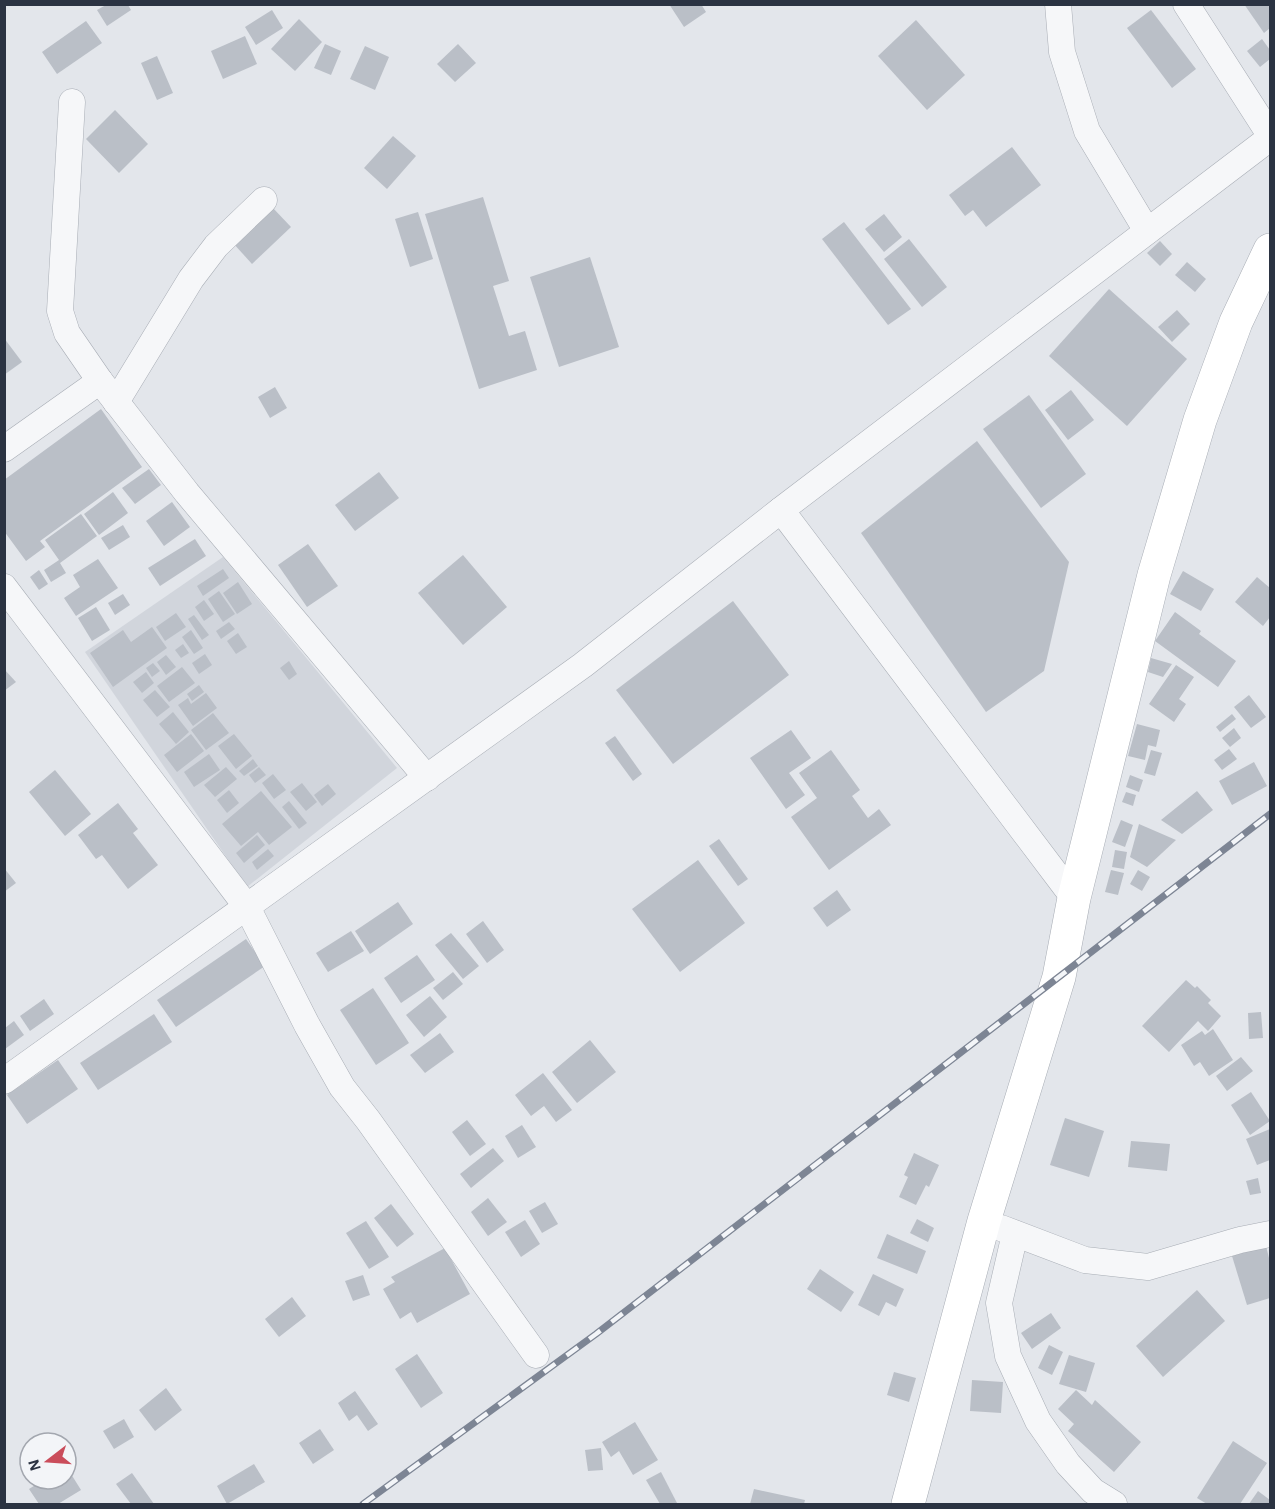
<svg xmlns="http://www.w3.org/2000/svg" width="1275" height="1509" font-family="'Alegreya Sans',sans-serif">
	<rect width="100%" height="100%" fill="#e3e6eb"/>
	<polygon fill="#d1d5dc" points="223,557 397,768 247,887 85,652"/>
	<g fill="#babfc7">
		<polygon points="669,4 701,4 706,12 684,27"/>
		<polygon points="1244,4 1270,4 1270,28 1264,33"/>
		<polygon points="106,5 128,5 131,10 107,26 97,10"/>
		<polygon points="272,10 283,28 256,45 245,27"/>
		<polygon points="1151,10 1196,69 1172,88 1127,28"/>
		<polygon points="299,19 322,42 295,71 271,49"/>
		<polygon points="916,20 965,75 927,110 878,56"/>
		<polygon points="86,21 102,43 57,74 42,52"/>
		<polygon points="245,36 257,64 223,79 211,51"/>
		<polygon points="1262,39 1270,50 1270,59 1260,67 1247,51"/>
		<polygon points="325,44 341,51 331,75 314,68"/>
		<polygon points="458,44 476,63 455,82 437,64"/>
		<polygon points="365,46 389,57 375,90 350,79"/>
		<polygon points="157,56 173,93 157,100 141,63"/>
		<polygon points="115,110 148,144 119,173 86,139"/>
		<polygon points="393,136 416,156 387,189 364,168"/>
		<polygon points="1012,147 1041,185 986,227 973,210 965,216 949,195"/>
		<polygon points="483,197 509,281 493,286 509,336 525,331 537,370 479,389 425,214"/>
		<polygon points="272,207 291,227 252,264 233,243"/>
		<polygon points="418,212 433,259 410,267 395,219"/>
		<polygon points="884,214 902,237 884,252 865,229"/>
		<polygon points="844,222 911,309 888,325 822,239"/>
		<polygon points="909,239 947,287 922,307 884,259"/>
		<polygon points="1160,241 1172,254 1160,266 1147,253"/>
		<polygon points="590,257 619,347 559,367 530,277"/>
		<polygon points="1187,262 1206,279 1195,292 1175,275"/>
		<polygon points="1109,289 1187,359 1127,426 1049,356"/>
		<polygon points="1177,310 1190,324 1172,342 1158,327"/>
		<polygon points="4,338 22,362 4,375"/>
		<polygon points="275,387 287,408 270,418 258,397"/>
		<polygon points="1071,390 1094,420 1068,440 1045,410"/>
		<polygon points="1029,395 1086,474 1041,508 983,429"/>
		<polygon points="101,409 142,467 40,541 45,547 26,561 4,531 4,480"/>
		<polygon points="977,441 1069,562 1044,671 986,712 861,533"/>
		<polygon points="149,469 161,485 135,504 122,488"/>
		<polygon points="379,472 399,498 355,531 335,505"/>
		<polygon points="113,492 128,513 99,535 84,514"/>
		<polygon points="172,502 190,527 164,546 146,521"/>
		<polygon points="81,514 97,536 60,563 66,573 51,582 44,570 59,560 45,540"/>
		<polygon points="123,525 130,537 109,550 101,538"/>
		<polygon points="195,539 206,556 160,586 148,568"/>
		<polygon points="308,544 338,586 307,607 278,565"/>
		<polygon points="463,555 507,607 463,645 418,593"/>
		<polygon points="98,559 118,588 76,616 64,598 80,587 73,575"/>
		<polygon points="223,569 229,578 203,596 197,586"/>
		<polygon points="39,570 48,584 39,590 30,577"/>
		<polygon points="1183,571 1214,589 1201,611 1170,594"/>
		<polygon points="1257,577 1270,588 1270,617 1263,626 1235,602"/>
		<polygon points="238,582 252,604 237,614 223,593"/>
		<polygon points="219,591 235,614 223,622 208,599"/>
		<polygon points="123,594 130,605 115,615 108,603"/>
		<polygon points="204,600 214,614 204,621 195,607"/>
		<polygon points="733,601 789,675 673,764 616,690"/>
		<polygon points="96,607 110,630 92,641 78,618"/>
		<polygon points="1175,612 1201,631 1199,634 1236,661 1218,687 1155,641"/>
		<polygon points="176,613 186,627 165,641 156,627"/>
		<polygon points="194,615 209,635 202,640 188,619"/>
		<polygon points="229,622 235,629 221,639 216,631"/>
		<polygon points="152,627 167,648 113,687 90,653 123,630 131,642"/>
		<polygon points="191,630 203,648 194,654 182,637"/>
		<polygon points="238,633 247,647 236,654 227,641"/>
		<polygon points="183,644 189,653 181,658 175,650"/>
		<polygon points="205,654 212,665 199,674 192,663"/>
		<polygon points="166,655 176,667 166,675 157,662"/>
		<polygon points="1151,658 1172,664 1163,677 1148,672"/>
		<polygon points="289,661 297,674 289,680 280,668"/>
		<polygon points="153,663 160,671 152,677 146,668"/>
		<polygon points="1176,665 1194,677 1179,699 1186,704 1174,722 1149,704"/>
		<polygon points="182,667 195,683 169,702 157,686"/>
		<polygon points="4,669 16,682 4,691"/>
		<polygon points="146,672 154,683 142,693 133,682"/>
		<polygon points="199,685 204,692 192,701 187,694"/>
		<polygon points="155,690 170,707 157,717 143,700"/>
		<polygon points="206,693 217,708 193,726 178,705 188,698 191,704"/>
		<polygon points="1249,695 1266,717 1251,728 1234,707"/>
		<polygon points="173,712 189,732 176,744 159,724"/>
		<polygon points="213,713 229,733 206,750 191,730"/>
		<polygon points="1232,714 1236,719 1220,732 1216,727"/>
		<polygon points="1137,724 1160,730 1156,747 1148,745 1145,760 1128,756"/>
		<polygon points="1234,728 1241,738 1230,747 1222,738"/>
		<polygon points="791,730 811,758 789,773 805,795 786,809 750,758"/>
		<polygon points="191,734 204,751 177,772 164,755"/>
		<polygon points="234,734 252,756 236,769 218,746"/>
		<polygon points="615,736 642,774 633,781 605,743"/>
		<polygon points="1229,749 1237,759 1222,770 1214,760"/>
		<polygon points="831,750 860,790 852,796 868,818 879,809 891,825 829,870 791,817 817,798 799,773"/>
		<polygon points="1151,750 1162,753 1155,776 1144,773"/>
		<polygon points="209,754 220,770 194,787 184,772"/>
		<polygon points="253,759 258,766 244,776 239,771"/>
		<polygon points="1254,762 1267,786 1232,805 1219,781"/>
		<polygon points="226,767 237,779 215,797 204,785"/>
		<polygon points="259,767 266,775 255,783 249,775"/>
		<polygon points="55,770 91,814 65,836 29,792"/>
		<polygon points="273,774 286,790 274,799 262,783"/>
		<polygon points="1130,775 1143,780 1139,792 1126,787"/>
		<polygon points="302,783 317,802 306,811 290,792"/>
		<polygon points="328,784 336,794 322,806 314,795"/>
		<polygon points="229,790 239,803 227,813 217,800"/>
		<polygon points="261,791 292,827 269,845 258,832 241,846 222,824"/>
		<polygon points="1197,791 1213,810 1182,834 1161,820"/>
		<polygon points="1126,792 1136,795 1133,806 1122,802"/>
		<polygon points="289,801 307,823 299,829 282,807"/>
		<polygon points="118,803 138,829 133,833 158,865 128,889 102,855 96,859 78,835"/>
		<polygon points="1121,820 1133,825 1125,847 1112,842"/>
		<polygon points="1139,824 1176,840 1147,867 1130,857"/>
		<polygon points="257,835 265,845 244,863 236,853"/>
		<polygon points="719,839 748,879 738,886 709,846"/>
		<polygon points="268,849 274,856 257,870 252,862"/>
		<polygon points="1115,850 1127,852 1124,869 1112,867"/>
		<polygon points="698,860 745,923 680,972 632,909"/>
		<polygon points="4,868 16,883 4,892"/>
		<polygon points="1111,870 1124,873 1118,895 1105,892"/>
		<polygon points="1138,870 1150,877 1142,891 1130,884"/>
		<polygon points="837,890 851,910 827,927 813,908"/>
		<polygon points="398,902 413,924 370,954 355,931"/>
		<polygon points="483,921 504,950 487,963 466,934"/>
		<polygon points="351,931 364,951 328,972 316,953"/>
		<polygon points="451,933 479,966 463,979 435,945"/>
		<polygon points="246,939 265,966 176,1027 157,1000"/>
		<polygon points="417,955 435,980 401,1003 384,978"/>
		<polygon points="453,972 463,984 443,1000 433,988"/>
		<polygon points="1186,980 1195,988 1197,986 1211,1000 1208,1003 1221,1016 1208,1031 1198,1021 1169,1052 1142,1026"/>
		<polygon points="373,988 409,1043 376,1065 340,1010"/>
		<polygon points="430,996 447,1017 424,1037 406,1015"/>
		<polygon points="44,999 54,1014 30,1031 20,1016"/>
		<polygon points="1261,1012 1263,1038 1249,1039 1248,1013"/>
		<polygon points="154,1014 172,1042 98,1090 80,1063"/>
		<polygon points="14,1021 24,1035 5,1049 5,1028"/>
		<polygon points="1213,1029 1233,1060 1209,1076 1200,1062 1194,1066 1181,1045 1202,1031 1205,1035"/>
		<polygon points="440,1033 454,1052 425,1073 410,1055"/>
		<polygon points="590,1040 616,1072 577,1103 552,1072"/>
		<polygon points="1241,1057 1253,1071 1227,1091 1216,1076"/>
		<polygon points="58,1060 78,1089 27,1124 7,1095"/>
		<polygon points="543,1073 572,1110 556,1122 544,1106 531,1116 515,1095"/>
		<polygon points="1251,1092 1270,1121 1250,1135 1231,1105"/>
		<polygon points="1065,1118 1104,1131 1089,1177 1050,1165"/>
		<polygon points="467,1120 486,1144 470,1156 452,1132"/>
		<polygon points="522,1125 536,1147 518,1158 505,1136"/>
		<polygon points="1270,1129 1270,1160 1257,1165 1246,1139"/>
		<polygon points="1131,1141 1170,1144 1167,1171 1128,1167"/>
		<polygon points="493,1148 504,1161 471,1188 460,1174"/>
		<polygon points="914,1153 939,1165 929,1187 926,1185 916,1205 899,1197 908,1177 904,1175"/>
		<polygon points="1258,1178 1261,1193 1250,1195 1246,1181"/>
		<polygon points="488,1198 507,1222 488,1236 471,1212"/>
		<polygon points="545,1202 558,1224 542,1233 529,1211"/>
		<polygon points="391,1204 414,1234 397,1247 374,1218"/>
		<polygon points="917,1219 934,1228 928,1242 910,1233"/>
		<polygon points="525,1220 540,1244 521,1257 505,1232"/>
		<polygon points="366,1221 389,1257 369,1269 346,1233"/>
		<polygon points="887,1234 926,1251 917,1274 877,1258"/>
		<polygon points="1266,1246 1270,1262 1270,1298 1247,1305 1232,1256"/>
		<polygon points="445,1248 470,1294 417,1323 411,1312 400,1319 383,1289 395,1282 391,1277"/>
		<polygon points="820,1269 854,1292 841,1312 807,1289"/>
		<polygon points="873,1274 904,1289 896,1307 886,1302 879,1316 858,1305"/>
		<polygon points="363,1275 370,1295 353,1301 345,1281"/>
		<polygon points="1197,1290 1225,1321 1163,1377 1136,1346"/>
		<polygon points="292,1297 306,1316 279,1337 265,1319"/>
		<polygon points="1051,1313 1061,1328 1032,1349 1021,1333"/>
		<polygon points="1049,1345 1063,1352 1052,1375 1038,1368"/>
		<polygon points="417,1354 443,1393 421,1408 395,1369"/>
		<polygon points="1069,1355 1095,1363 1086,1392 1059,1384"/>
		<polygon points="894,1372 916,1378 909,1402 887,1395"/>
		<polygon points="972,1380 1003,1382 1001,1413 970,1411"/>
		<polygon points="166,1388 182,1410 155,1431 139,1410"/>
		<polygon points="1076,1390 1092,1405 1095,1400 1141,1442 1114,1472 1068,1431 1074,1424 1058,1409"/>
		<polygon points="355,1391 378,1424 368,1431 357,1415 349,1421 338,1403"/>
		<polygon points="124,1419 134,1437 114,1449 103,1431"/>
		<polygon points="635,1422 658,1460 633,1475 619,1451 611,1457 602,1442"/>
		<polygon points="320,1429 334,1450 313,1464 299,1443"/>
		<polygon points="1233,1441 1267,1463 1240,1504 1207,1504 1197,1498"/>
		<polygon points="601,1448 603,1470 588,1471 585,1450"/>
		<polygon points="254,1464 265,1482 227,1504 217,1486"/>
		<polygon points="66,1466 81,1490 58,1504 39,1504 29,1489 45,1479 66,1479"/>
		<polygon points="661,1472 677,1503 674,1504 660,1504 646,1480"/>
		<polygon points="132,1473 154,1504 131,1504 116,1484"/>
		<polygon points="754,1489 805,1500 804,1504 750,1504"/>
		<polygon points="1258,1491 1270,1500 1270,1504 1249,1504"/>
	</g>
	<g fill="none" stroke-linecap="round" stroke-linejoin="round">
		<defs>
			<g id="minor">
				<polyline points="1058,4 1062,52 1087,131 1147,231"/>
				<polyline points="1186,4 1270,135"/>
				<polyline points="72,102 60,311 67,333 100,381 187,493 427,778"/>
				<polyline points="116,402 191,279 216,246 264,200"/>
				<polyline points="4,449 100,381"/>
				<polyline points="781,510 1074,898"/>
				<polyline points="4,587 247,907 307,1025 342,1087 368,1120 536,1355"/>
				<polyline points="4,1081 583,665 781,510 1270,138"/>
				<polyline points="1001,1228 1085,1260 1148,1267 1240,1240 1270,1234"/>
				<polyline points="1015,1234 999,1303 1008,1356 1038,1421 1068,1464 1093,1491 1114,1504"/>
			</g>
			<polyline id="secondary" points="908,1504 984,1221 1059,977 1074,898 1154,575 1200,420 1236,322 1270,250"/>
		</defs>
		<use href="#minor" stroke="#a8adb5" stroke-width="27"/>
		<use href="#secondary" stroke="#a8adb5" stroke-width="34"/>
		<use href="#minor" stroke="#f6f7f9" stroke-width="26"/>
		<use href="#secondary" stroke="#fff" stroke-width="33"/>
		<defs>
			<polyline id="rail" points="363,1504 596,1334 1270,814"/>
		</defs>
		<use href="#rail" stroke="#7d8594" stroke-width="7"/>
		<use href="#rail" stroke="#f3f5f8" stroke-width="4.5" stroke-dasharray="14" stroke-linecap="butt"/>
	</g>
	<rect width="1275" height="1509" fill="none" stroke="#2b3342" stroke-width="12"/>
	<g transform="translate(48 1461) rotate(253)"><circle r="28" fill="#f3f5f8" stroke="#a3a7af" stroke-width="1.5"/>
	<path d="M0-4.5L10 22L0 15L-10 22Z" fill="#ca4d5b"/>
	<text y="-9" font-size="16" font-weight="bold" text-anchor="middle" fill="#2b3342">N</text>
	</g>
</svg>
